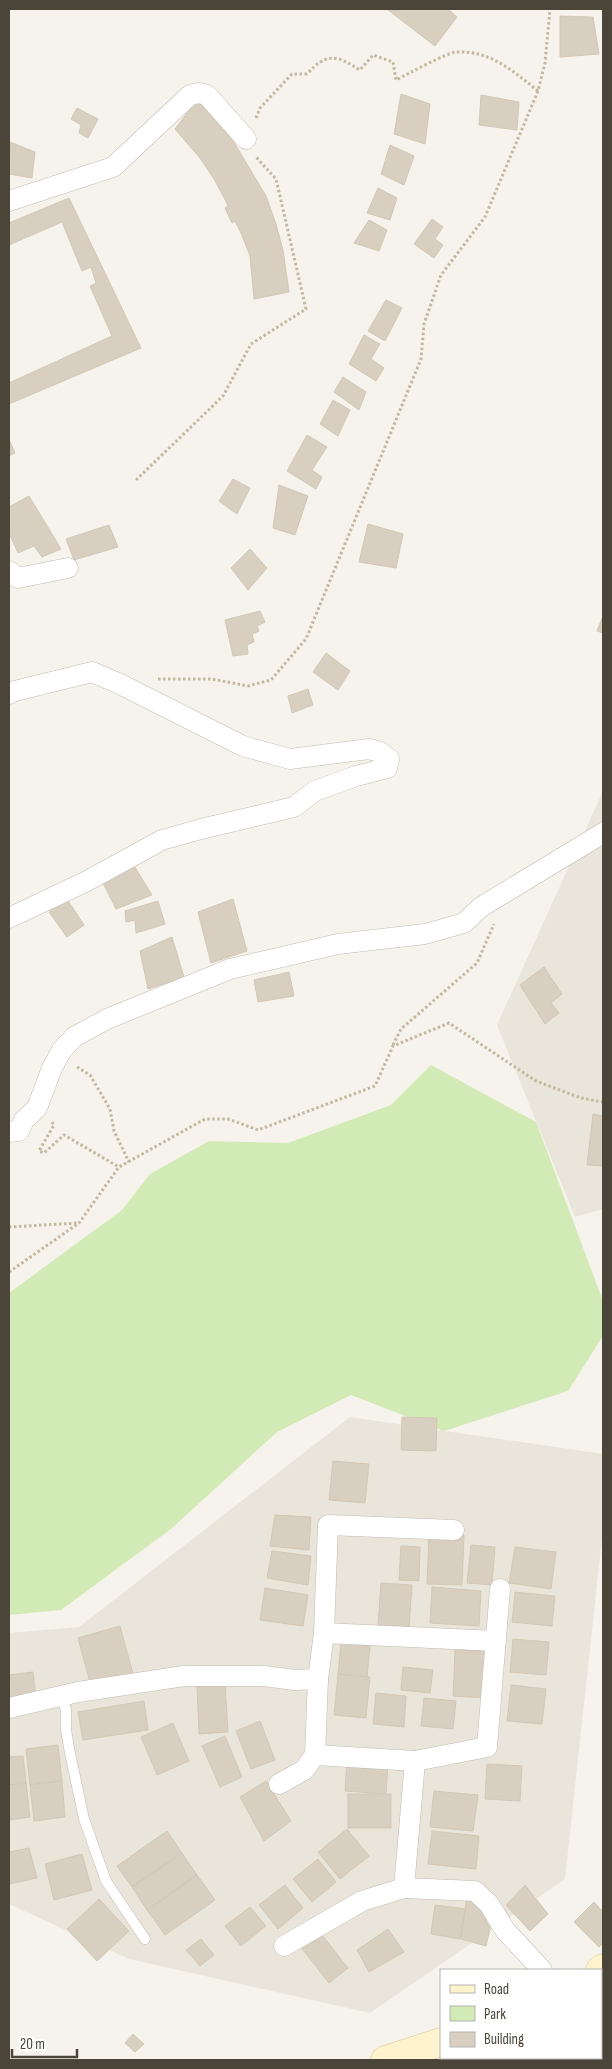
<svg xmlns="http://www.w3.org/2000/svg" width="612" height="2069" font-family="'Sofia Sans Condensed',sans-serif">
	<rect width="100%" height="100%" fill="#f6f3ec"/>
	<g fill="#eae5da">
		<polygon points="603,791 603,1209 575,1217 497,1025"/>
		<polygon points="350,1417 603,1454 603,1529 565,1879 370,2013 129,1959 9,1904 9,1633 79,1627"/>
	</g>
	<polygon fill="#d2eab5" points="431,1065 536,1122 603,1301 603,1336 568,1391 444,1431 351,1395 277,1432 171,1529 61,1610 9,1615 9,1293 122,1210 150,1174 209,1141 288,1143 391,1105"/>
	<g fill="#d8cfc1" stroke="#d3c7b4">
		<polygon points="387,9 450,9 449,10 457,17 435,46"/>
		<polygon points="560,16 593,17 599,54 560,57"/>
		<polygon points="401,94 430,104 425,144 394,134"/>
		<polygon points="481,95 519,102 517,130 479,125"/>
		<polygon points="197,100 218,122 235,144 266,196 276,224 283,250 289,292 254,299 250,256 241,233 235,221 232,223 225,208 228,205 214,179 200,158 175,129"/>
		<polygon points="77,108 98,119 88,138 79,133 81,125 71,119"/>
		<polygon points="10,142 35,152 32,178 9,174"/>
		<polygon points="390,145 414,156 404,185 381,174"/>
		<polygon points="378,188 397,198 390,220 367,213"/>
		<polygon points="69,198 141,348 9,404 9,383 112,336 90,286 96,283 91,267 82,271 62,222 9,245 9,223"/>
		<polygon points="432,219 443,227 435,239 443,245 434,258 414,244"/>
		<polygon points="369,220 387,230 379,251 354,243"/>
		<polygon points="386,300 402,308 385,341 368,331"/>
		<polygon points="364,335 380,344 371,359 384,368 376,381 349,364"/>
		<polygon points="343,377 366,392 359,410 334,392"/>
		<polygon points="333,400 350,410 338,436 320,424"/>
		<polygon points="307,435 327,447 312,470 322,477 316,489 287,471"/>
		<polygon points="9,439 15,453 9,456"/>
		<polygon points="233,479 250,488 237,514 219,501"/>
		<polygon points="279,485 308,496 295,535 273,528"/>
		<polygon points="29,496 61,549 42,557 34,546 18,553 9,533 9,507"/>
		<polygon points="368,524 403,534 396,568 359,562"/>
		<polygon points="109,525 118,547 74,560 66,539"/>
		<polygon points="250,549 267,568 248,590 231,568"/>
		<polygon points="260,611 265,622 257,626 259,631 252,634 254,642 247,645 248,654 233,656 225,620"/>
		<polygon points="603,616 603,633 597,631"/>
		<polygon points="326,653 350,671 338,690 313,672"/>
		<polygon points="308,689 313,705 292,713 288,696"/>
		<polygon points="133,864 152,895 116,909 102,881"/>
		<polygon points="67,899 84,925 67,937 49,912"/>
		<polygon points="233,899 247,951 211,963 198,912"/>
		<polygon points="158,901 165,924 136,933 135,920 126,922 125,911"/>
		<polygon points="172,937 184,977 148,989 140,951"/>
		<polygon points="544,967 562,994 551,1003 559,1013 545,1024 520,985"/>
		<polygon points="289,972 294,996 258,1002 254,980"/>
		<polygon points="593,1114 603,1116 603,1166 587,1165"/>
		<polygon points="402,1417 437,1418 436,1451 401,1450"/>
		<polygon points="333,1461 369,1464 365,1503 329,1500"/>
		<polygon points="275,1515 311,1517 309,1550 270,1546"/>
		<polygon points="429,1534 464,1535 462,1585 427,1584"/>
		<polygon points="471,1545 495,1547 492,1585 467,1583"/>
		<polygon points="401,1546 420,1547 419,1581 399,1580"/>
		<polygon points="515,1547 556,1552 551,1589 509,1583"/>
		<polygon points="272,1551 311,1556 308,1585 267,1578"/>
		<polygon points="381,1583 412,1585 409,1627 378,1625"/>
		<polygon points="432,1587 481,1591 479,1626 430,1623"/>
		<polygon points="265,1588 308,1595 303,1626 260,1620"/>
		<polygon points="515,1592 555,1596 552,1626 512,1622"/>
		<polygon points="120,1626 133,1674 91,1686 78,1638"/>
		<polygon points="513,1639 549,1642 546,1675 510,1672"/>
		<polygon points="341,1643 370,1646 367,1677 338,1674"/>
		<polygon points="455,1650 489,1651 487,1698 453,1696"/>
		<polygon points="403,1667 433,1670 430,1693 401,1690"/>
		<polygon points="33,1672 36,1698 9,1701 9,1675"/>
		<polygon points="338,1674 370,1677 366,1718 334,1715"/>
		<polygon points="225,1684 228,1732 199,1734 197,1686"/>
		<polygon points="511,1685 546,1689 542,1724 507,1721"/>
		<polygon points="376,1693 406,1696 404,1727 373,1724"/>
		<polygon points="424,1698 456,1701 453,1729 421,1726"/>
		<polygon points="144,1701 148,1730 83,1740 78,1712"/>
		<polygon points="260,1721 275,1760 251,1769 236,1731"/>
		<polygon points="173,1723 189,1761 157,1775 141,1737"/>
		<polygon points="225,1736 242,1777 220,1787 202,1746"/>
		<polygon points="58,1745 62,1781 30,1785 26,1749"/>
		<polygon points="23,1756 26,1783 9,1785 9,1757"/>
		<polygon points="347,1760 388,1763 386,1794 345,1791"/>
		<polygon points="487,1764 522,1766 520,1801 485,1799"/>
		<polygon points="62,1781 65,1817 34,1821 30,1785"/>
		<polygon points="266,1781 291,1821 264,1841 240,1797"/>
		<polygon points="26,1783 30,1817 9,1820 9,1785"/>
		<polygon points="434,1791 478,1795 473,1831 430,1827"/>
		<rect x="348" y="1794" width="43" height="34"/>
		<polygon points="347,1829 369,1856 340,1879 318,1852"/>
		<polygon points="167,1831 182,1853 132,1887 117,1866"/>
		<polygon points="432,1831 479,1836 476,1869 428,1864"/>
		<polygon points="29,1848 37,1878 9,1884 9,1852"/>
		<polygon points="182,1853 197,1875 147,1910 132,1887"/>
		<polygon points="82,1854 92,1890 54,1900 45,1864"/>
		<polygon points="318,1859 336,1882 312,1902 293,1879"/>
		<polygon points="197,1875 215,1900 165,1935 147,1910"/>
		<polygon points="285,1885 303,1908 278,1929 259,1905"/>
		<polygon points="525,1885 548,1914 530,1931 506,1905"/>
		<polygon points="467,1896 475,1898 490,1929 486,1946 461,1939"/>
		<polygon points="99,1899 129,1931 97,1961 67,1929"/>
		<polygon points="594,1902 603,1912 603,1943 599,1947 574,1922"/>
		<polygon points="435,1905 465,1909 460,1939 431,1934"/>
		<polygon points="250,1907 266,1926 241,1946 225,1926"/>
		<polygon points="388,1929 404,1952 369,1972 357,1950"/>
		<polygon points="319,1931 348,1968 329,1983 300,1946"/>
		<polygon points="201,1939 214,1955 200,1966 186,1950"/>
		<polygon points="133,2034 144,2044 135,2052 125,2043"/>
	</g>
	<g fill="none" stroke-linecap="round" stroke-linejoin="round">
		<defs>
			<polyline id="service" points="69,1697 63,1700 66,1710 66,1730 70,1753 84,1819 106,1881 145,1939"/>
			<g id="minor">
				<polyline points="9,201 113,167 190,95 199,93 207,95 246,139"/>
				<polyline points="9,571 18,578 68,568"/>
				<polyline points="9,694 15,691 92,672 120,684 243,746 290,759 369,749 380,752 389,759 387,768 356,776 315,791 294,807 201,829 162,840 85,882 9,918"/>
				<polyline points="9,1132 19,1131 24,1120 37,1108 52,1068 62,1050 74,1037 107,1019 230,969 338,944 425,934 464,923 481,907 603,833"/>
				<polyline points="324,1633 496,1641"/>
				<polyline points="9,1708 78,1692 184,1676 263,1676 295,1680 318,1679"/>
				<polyline points="315,1755 415,1761 487,1747 500,1589"/>
				<polyline points="415,1761 404,1888 475,1891 489,1904 505,1930 542,1970"/>
				<polyline points="279,1784 304,1770 315,1755 318,1679 324,1633 328,1525 454,1530"/>
				<polyline points="284,1946 362,1901 404,1888"/>
			</g>
			<g id="secondary">
				<polyline points="600,1970 603,1968"/>
				<polyline points="385,2060 441,2042"/>
			</g>
		</defs>
		<use href="#service" stroke="#c2bbae" stroke-width="11"/>
		<use href="#minor" stroke="#c2bbae" stroke-width="21"/>
		<use href="#secondary" stroke="#d6c79b" stroke-width="29"/>
		<g stroke="#c4b79f" stroke-width="3" stroke-dasharray="2.5 2.5" stroke-linecap="butt">
			<path d="M256,118L260,108L292,74H307C327,52 336,55 360,70L373,55L393,62L396,80C408,74 446,53 456,52C490,50 513,71 538,91"/>
			<polyline points="136,480 223,396 251,344 306,309 276,179 256,157"/>
			<polyline points="158,679 212,679 248,686 271,680 306,639 421,359 424,324 441,275 485,217 538,91 545,63 550,9"/>
			<polyline points="393,1045 401,1029 477,963 494,924"/>
			<polyline points="77,1067 90,1075 110,1109 114,1131 129,1162"/>
			<polyline points="52,1122 54,1125 39,1151 44,1153 64,1135 119,1167"/>
			<polyline points="9,1227 78,1223"/>
			<polyline points="9,1272 79,1223 119,1167 205,1119 228,1119 258,1130 375,1086 393,1046 449,1023 536,1081 581,1098 603,1102"/>
		</g>
		<use href="#service" stroke="#fff" stroke-width="10"/>
		<use href="#minor" stroke="#fff" stroke-width="20"/>
		<use href="#secondary" stroke="#fff3cd" stroke-width="28"/>
	</g>
	<rect width="612" height="2069" fill="none" stroke="#4b4439" stroke-width="20"/>
	<rect x="440" y="1969" width="162" height="90" fill="#ffffff" stroke="#b7b4b0"/>
	<rect x="450" y="1985" width="25" height="8" fill="#fff3cd" stroke="#b7b4b0"/>
	<text x="484" y="1994" font-size="15" fill="#4b4439">Road</text>
	<rect x="450" y="2006" width="25" height="15" fill="#d2eab5" stroke="#b7b4b0"/>
	<text x="484" y="2019" font-size="15" fill="#4b4439">Park</text>
	<rect x="450" y="2032" width="25" height="15" fill="#d8cfc1" stroke="#b7b4b0"/>
	<text x="484" y="2044" font-size="15" fill="#4b4439">Building</text>
	<path d="M12 2049v8h65v-8" fill="none" stroke="#4b4439" stroke-width="2.5"/>
	<text x="20" y="2049" font-size="15" fill="#4b4439" stroke="#ffffff" stroke-width="4" paint-order="stroke">20 m</text>
</svg>
